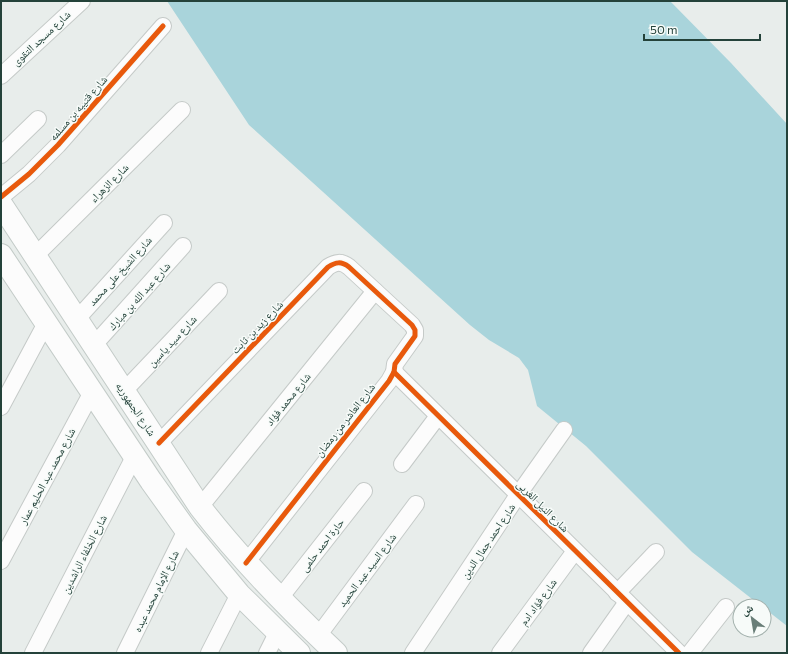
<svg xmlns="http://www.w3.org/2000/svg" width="788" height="654" font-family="Commissioner,'Noto Naskh Arabic',sans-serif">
	<rect width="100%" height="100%" fill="#e8edeb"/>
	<polygon fill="#a9d4db" points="167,1 670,1 731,63 787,124 787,626 764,608 764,606 761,606 692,552 586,446 537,406 528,370 519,358 489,340 470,325 249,125"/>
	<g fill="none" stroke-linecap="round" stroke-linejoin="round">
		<defs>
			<g id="street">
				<polyline points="1,76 82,1"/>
				<polyline points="1,155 38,119"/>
				<polyline points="1,197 29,174 58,145 163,26"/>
				<polyline points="35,256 182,110"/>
				<polyline points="77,319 164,223"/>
				<polyline points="94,345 183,246"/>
				<polyline points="394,372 679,653"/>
				<polyline points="124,391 219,291"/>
				<polyline points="1,407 46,323"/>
				<path d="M159,443L328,267C336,262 341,261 349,267L412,325L415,330V336L395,364L394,372L389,381L246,563"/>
				<polyline points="402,464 438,416"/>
				<polyline points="200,507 375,291"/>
				<polyline points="1,561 92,392"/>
				<polyline points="617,593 656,552"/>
				<polyline points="280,598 364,491"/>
				<polyline points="318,636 416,504"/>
				<polyline points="33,653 135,455"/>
				<polyline points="125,653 186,530"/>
				<polyline points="209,653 239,594"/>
				<polyline points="267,653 277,633"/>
				<polyline points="413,653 518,495 564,430"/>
				<polyline points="500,653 575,551"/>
				<polyline points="591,653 627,602"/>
				<polyline points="690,653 726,607"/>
			</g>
			<g id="secondary">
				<path d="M1,204L200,507C241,560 287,607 336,653"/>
				<polyline points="1,255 151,481 186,530 239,594 299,653"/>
			</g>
		</defs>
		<use href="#street" stroke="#c5cac8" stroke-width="18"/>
		<use href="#secondary" stroke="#c3cbc8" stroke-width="24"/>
		<use href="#street" stroke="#fcfcfc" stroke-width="16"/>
		<use href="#secondary" stroke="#fcfcfc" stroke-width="22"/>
		<defs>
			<g id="cycleway">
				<polyline points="1,197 29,174 58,145 163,26"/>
				<polyline points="394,372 679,653"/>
				<path d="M159,443L328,267C336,262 341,261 349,267L412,325L415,330V336L395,364L394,372L389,381L246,563"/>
			</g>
		</defs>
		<use href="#cycleway" stroke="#f7fbf9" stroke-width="8"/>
		<use href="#cycleway" stroke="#e8590c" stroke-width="5"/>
	</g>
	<g text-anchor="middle" stroke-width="3" stroke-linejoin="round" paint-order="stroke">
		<g font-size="11" fill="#24423a" stroke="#f7fbf9">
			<text transform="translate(41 38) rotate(-43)" y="4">شارع مسجد التقوى</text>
			<text transform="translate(78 108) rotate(-49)" y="4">شارع قتيبه بن مسلمه</text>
			<text transform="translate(109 183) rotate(-45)" y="4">شارع الزهراء</text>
			<text transform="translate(120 271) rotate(-48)" y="4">شارع الشيخ على محمد</text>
			<text transform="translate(139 296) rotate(-48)" y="4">شارع عبد الله بن مبارك</text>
			<text transform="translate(257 327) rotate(-46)" y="4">شارع زيد بن ثابت</text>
			<text transform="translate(172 341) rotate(-47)" y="4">شارع سيد ياسين</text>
			<text transform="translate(288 399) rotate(-51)" y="4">شارع محمد فؤاد</text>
			<text transform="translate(136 409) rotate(56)" y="4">شارع الجمهوريه</text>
			<text transform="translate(345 420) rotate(-52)" y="4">شارع العاشر من رمضان</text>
			<text transform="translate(47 476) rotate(-62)" y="4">شارع محمد عبد الحليم عمار</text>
			<text transform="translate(543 506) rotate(45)" y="4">شارع النيل الغربى</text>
			<text transform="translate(488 541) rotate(-56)" y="4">شارع احمد جمال الدين</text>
			<text transform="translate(322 545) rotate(-52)" y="4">حارة احمد حلمى</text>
			<text transform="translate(84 554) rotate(-63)" y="4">شارع الخلفاء الراشدين</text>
			<text transform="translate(367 570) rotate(-53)" y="4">شارع السيد عبد الحميد</text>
			<text transform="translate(156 591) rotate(-64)" y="4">شارع الإمام محمد عبده</text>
			<text transform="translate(538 602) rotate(-54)" y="4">شارع فؤاد ادم</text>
		</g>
	</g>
	<rect width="788" height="654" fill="none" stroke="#24423a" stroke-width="4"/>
	<g transform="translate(752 618) rotate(329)"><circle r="19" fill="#f7fbf9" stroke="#a3b1ad"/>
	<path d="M0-3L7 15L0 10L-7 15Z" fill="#697e78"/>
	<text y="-6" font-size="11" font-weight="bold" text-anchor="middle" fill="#24423a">ش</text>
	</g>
	<path d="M644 34v6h116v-6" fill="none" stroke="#24423a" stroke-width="2"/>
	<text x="650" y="34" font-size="12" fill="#24423a" stroke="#f7fbf9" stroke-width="3" paint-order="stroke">50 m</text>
</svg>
